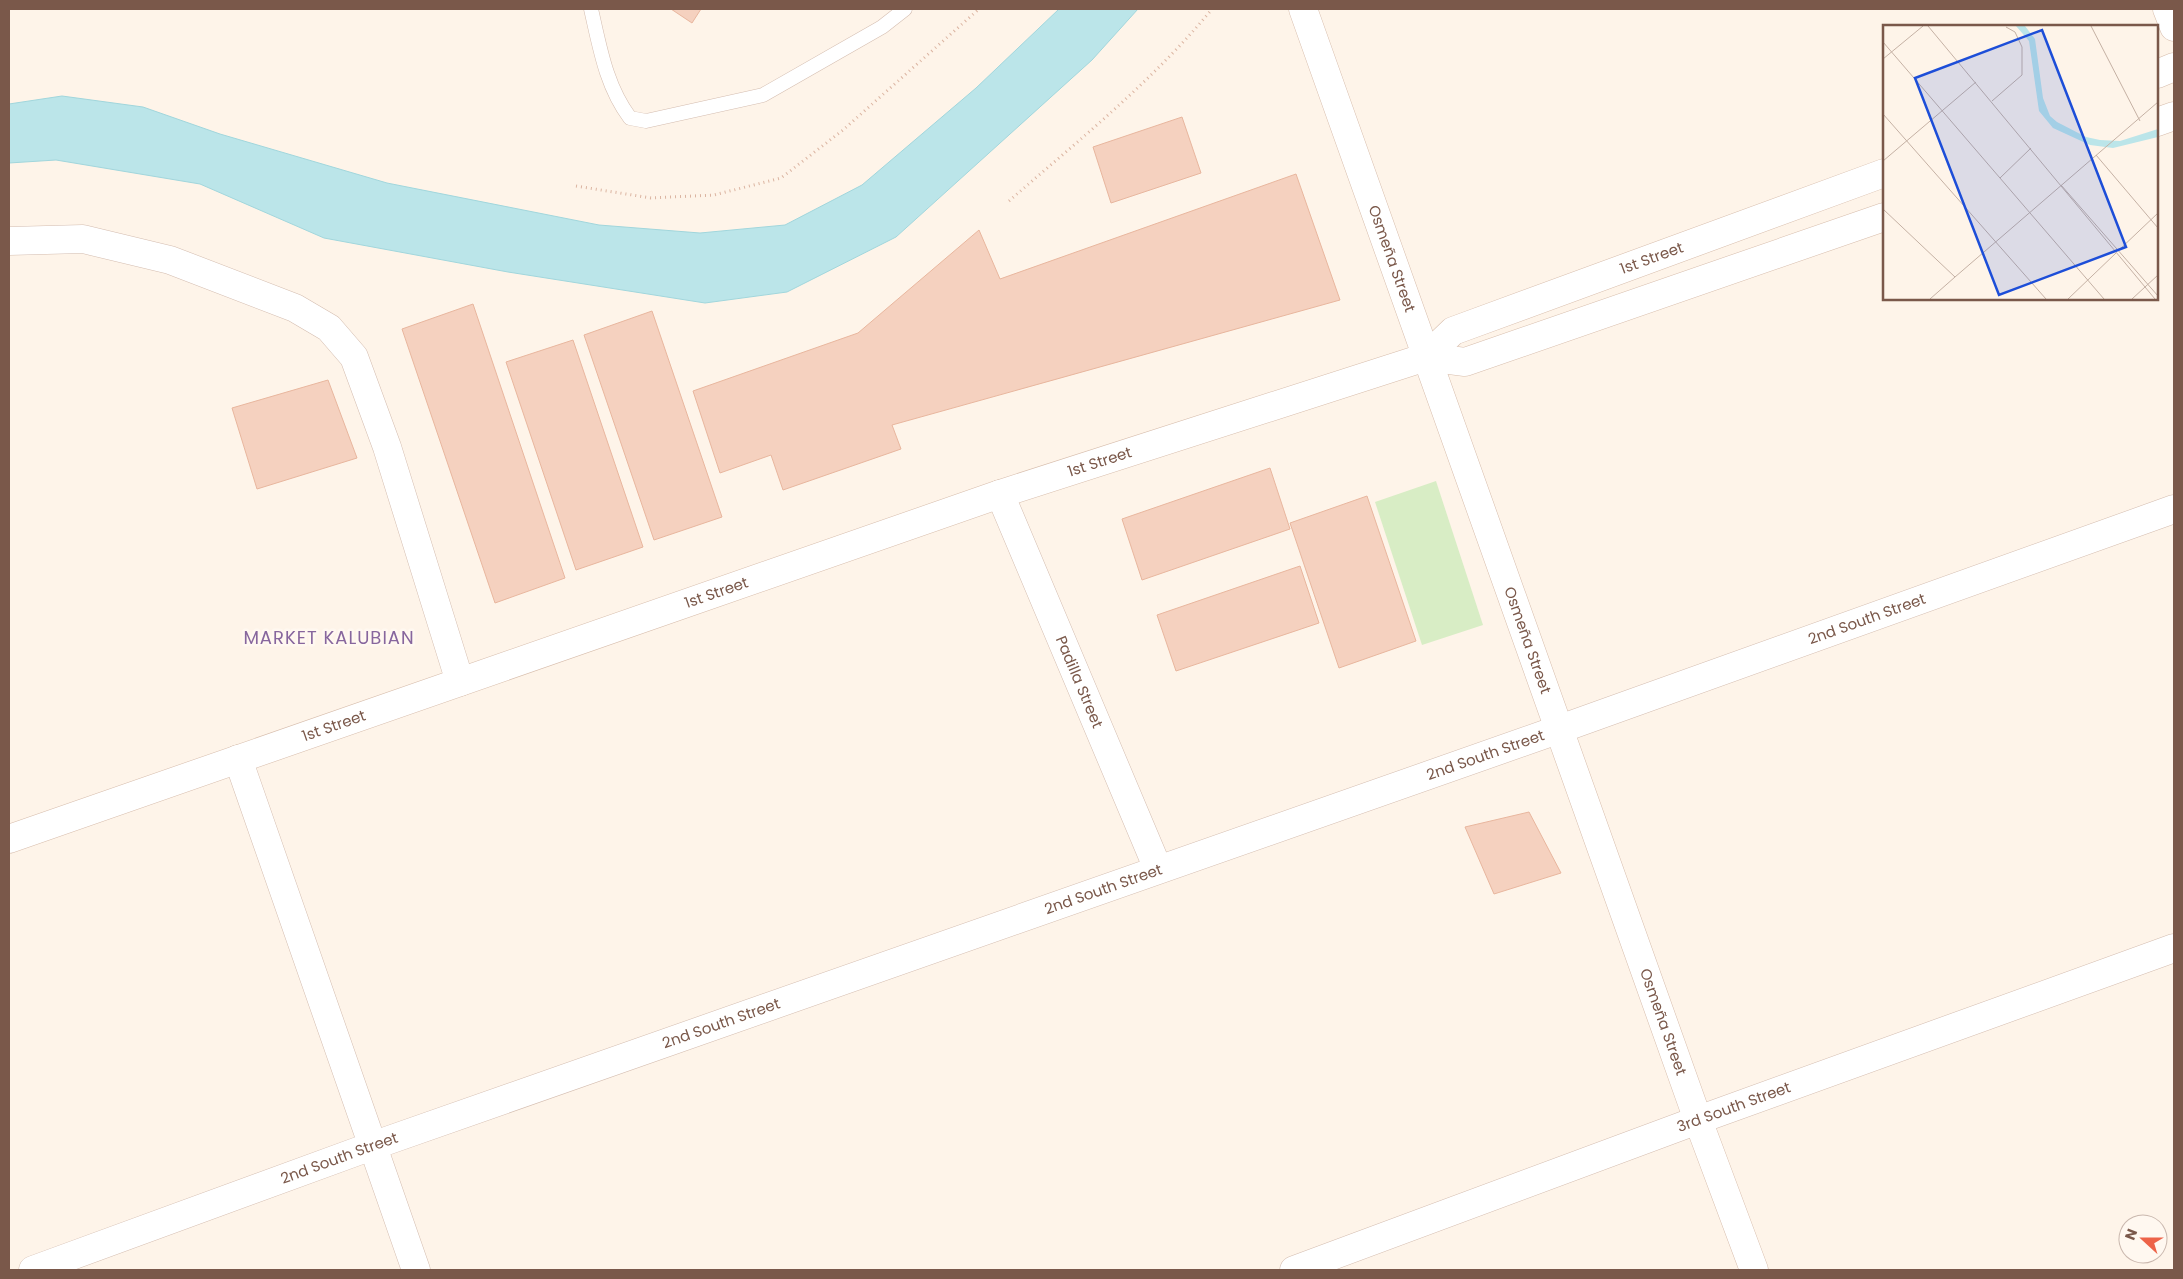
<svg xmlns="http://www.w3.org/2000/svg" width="2183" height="1279" font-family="Poppins,sans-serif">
	<rect width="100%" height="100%" fill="#fef4e9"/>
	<polygon fill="#d8edc5" points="1436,481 1483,625 1422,645 1375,502"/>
	<polygon fill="#bbe5e9" stroke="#a1d6dc" points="1059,9 1138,9 1092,60 896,237 787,292 705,303 508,272 324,238 200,184 56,160 9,163 9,104 62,96 143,107 220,134 387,183 599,225 700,233 785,225 862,185 976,88"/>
	<g fill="#f5d1bf" stroke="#e8b69e">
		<polygon points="671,9 701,9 692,23"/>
		<polygon points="1182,117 1201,173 1111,203 1093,147"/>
		<polygon points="1296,174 1340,300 892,425 901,449 783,490 771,455 720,473 693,391 858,333 979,230 1000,279"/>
		<polygon points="473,304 565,578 495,603 402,329"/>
		<polygon points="652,311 722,517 654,540 584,335"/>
		<polygon points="573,340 643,547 576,570 506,362"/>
		<polygon points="328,380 357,458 257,489 232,408"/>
		<polygon points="1270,468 1290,529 1142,580 1122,519"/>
		<polygon points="1367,496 1416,641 1339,668 1290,523"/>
		<polygon points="1300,566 1319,623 1176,671 1157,615"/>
		<polygon points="1529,812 1561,873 1494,894 1465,827"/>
	</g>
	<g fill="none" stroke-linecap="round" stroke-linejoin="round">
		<defs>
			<path id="service" d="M591,9C600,48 606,86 630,118L646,121L763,95L882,27L905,9"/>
			<g id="minor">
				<polyline points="9,241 83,239 170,260 295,308 329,328 354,357 387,447 460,682"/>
				<path id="s1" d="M1000,494L1158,869"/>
				<polyline points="238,759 416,1270"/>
				<path id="s2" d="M33,1270L372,1146L1560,729L2174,509"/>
				<path id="s3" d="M1294,1270L1698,1120L2174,948"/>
			</g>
			<g id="secondary">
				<path id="s4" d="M1303,9L1698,1120L1754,1270"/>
				<polyline points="2167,9 2174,27"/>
				<polyline points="2157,74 2174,67"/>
				<polyline points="2157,122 2174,116"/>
				<path id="s5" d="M1426,357L1453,331L1884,173"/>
				<path id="s6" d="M9,839L1000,494L1426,357L1465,362L1884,217"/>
			</g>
		</defs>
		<use href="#service" stroke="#d4bdb0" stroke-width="15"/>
		<use href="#minor" stroke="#d4bdb0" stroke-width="29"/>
		<use href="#secondary" stroke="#d7bdac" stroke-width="29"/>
		<g stroke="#dbb4a1" stroke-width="3" stroke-dasharray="1 4" stroke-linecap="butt">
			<polyline points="576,186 651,198 714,195 781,178 843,130 979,9"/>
			<path d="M1009,201C1079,140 1153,81 1212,9"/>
		</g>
		<use href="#service" stroke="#fff" stroke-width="14"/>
		<use href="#minor" stroke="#fff" stroke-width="28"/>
		<use href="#secondary" stroke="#fff" stroke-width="28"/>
	</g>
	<g text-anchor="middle" stroke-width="5" stroke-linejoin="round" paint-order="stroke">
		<g font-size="15" fill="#7a584a" stroke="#fff8f0">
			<text dy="5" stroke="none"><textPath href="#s4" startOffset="265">Osmeña Street</textPath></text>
			<text dy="5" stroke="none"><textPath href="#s5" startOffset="249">1st Street</textPath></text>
			<text dy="5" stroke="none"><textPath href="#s6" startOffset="1154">1st Street</textPath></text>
			<text dy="5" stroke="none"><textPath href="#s6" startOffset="749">1st Street</textPath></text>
			<text dy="5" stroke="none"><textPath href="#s2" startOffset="1946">2nd South Street</textPath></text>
			<text dy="5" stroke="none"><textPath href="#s4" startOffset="670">Osmeña Street</textPath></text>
			<text dy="5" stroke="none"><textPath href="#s1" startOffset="204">Padilla Street</textPath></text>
			<text dy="5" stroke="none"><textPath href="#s6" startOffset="344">1st Street</textPath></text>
			<text dy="5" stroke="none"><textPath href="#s2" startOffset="1541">2nd South Street</textPath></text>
			<text dy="5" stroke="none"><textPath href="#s2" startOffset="1136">2nd South Street</textPath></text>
			<text dy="5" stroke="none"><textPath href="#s4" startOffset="1075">Osmeña Street</textPath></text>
			<text dy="5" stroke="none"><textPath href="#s2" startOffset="731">2nd South Street</textPath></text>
			<text dy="5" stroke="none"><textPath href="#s3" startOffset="469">3rd South Street</textPath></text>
			<text dy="5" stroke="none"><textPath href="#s2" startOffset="326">2nd South Street</textPath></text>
		</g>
		<g font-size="18" letter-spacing="1" fill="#87669d" stroke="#fff8f0">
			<text x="329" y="644">MARKET KALUBIAN</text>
		</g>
	</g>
	<g transform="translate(1883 25)">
		<rect width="275" height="275" fill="#fef4e9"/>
		<path d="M133,1H142L152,14L160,73L167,91L174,97L203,112L217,115L237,116L275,104V112L230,123L207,120L170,103L156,86L146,16Z" fill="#bbe5e9"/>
		<path fill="none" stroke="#c5b1a4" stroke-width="1" d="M45,1L272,274M208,1L257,96M0,17L221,274M0,34L40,1M109,76L139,50V22L132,7L123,2M0,89L163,274M213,130L275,203M0,136L93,57M117,153L148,123M178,160L275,271M0,184L72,252L275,77M236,225L275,188M47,274L72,252M185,274L233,228M249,274L275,250"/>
		<path fill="#1d4ed8" fill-opacity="0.15" stroke="#1d4ed8" stroke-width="2.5" d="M159,5L243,222L116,270L32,53Z"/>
		<rect width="275" height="275" fill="none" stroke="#7a584a" stroke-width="2.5"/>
	</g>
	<rect width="2183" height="1279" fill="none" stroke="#7a584a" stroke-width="20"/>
	<g transform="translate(2143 1239) rotate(291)"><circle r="24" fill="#fff8f0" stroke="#cab8ae"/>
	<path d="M0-4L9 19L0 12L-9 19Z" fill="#ed6348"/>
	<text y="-8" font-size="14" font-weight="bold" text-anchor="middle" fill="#7a584a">N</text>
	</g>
</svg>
